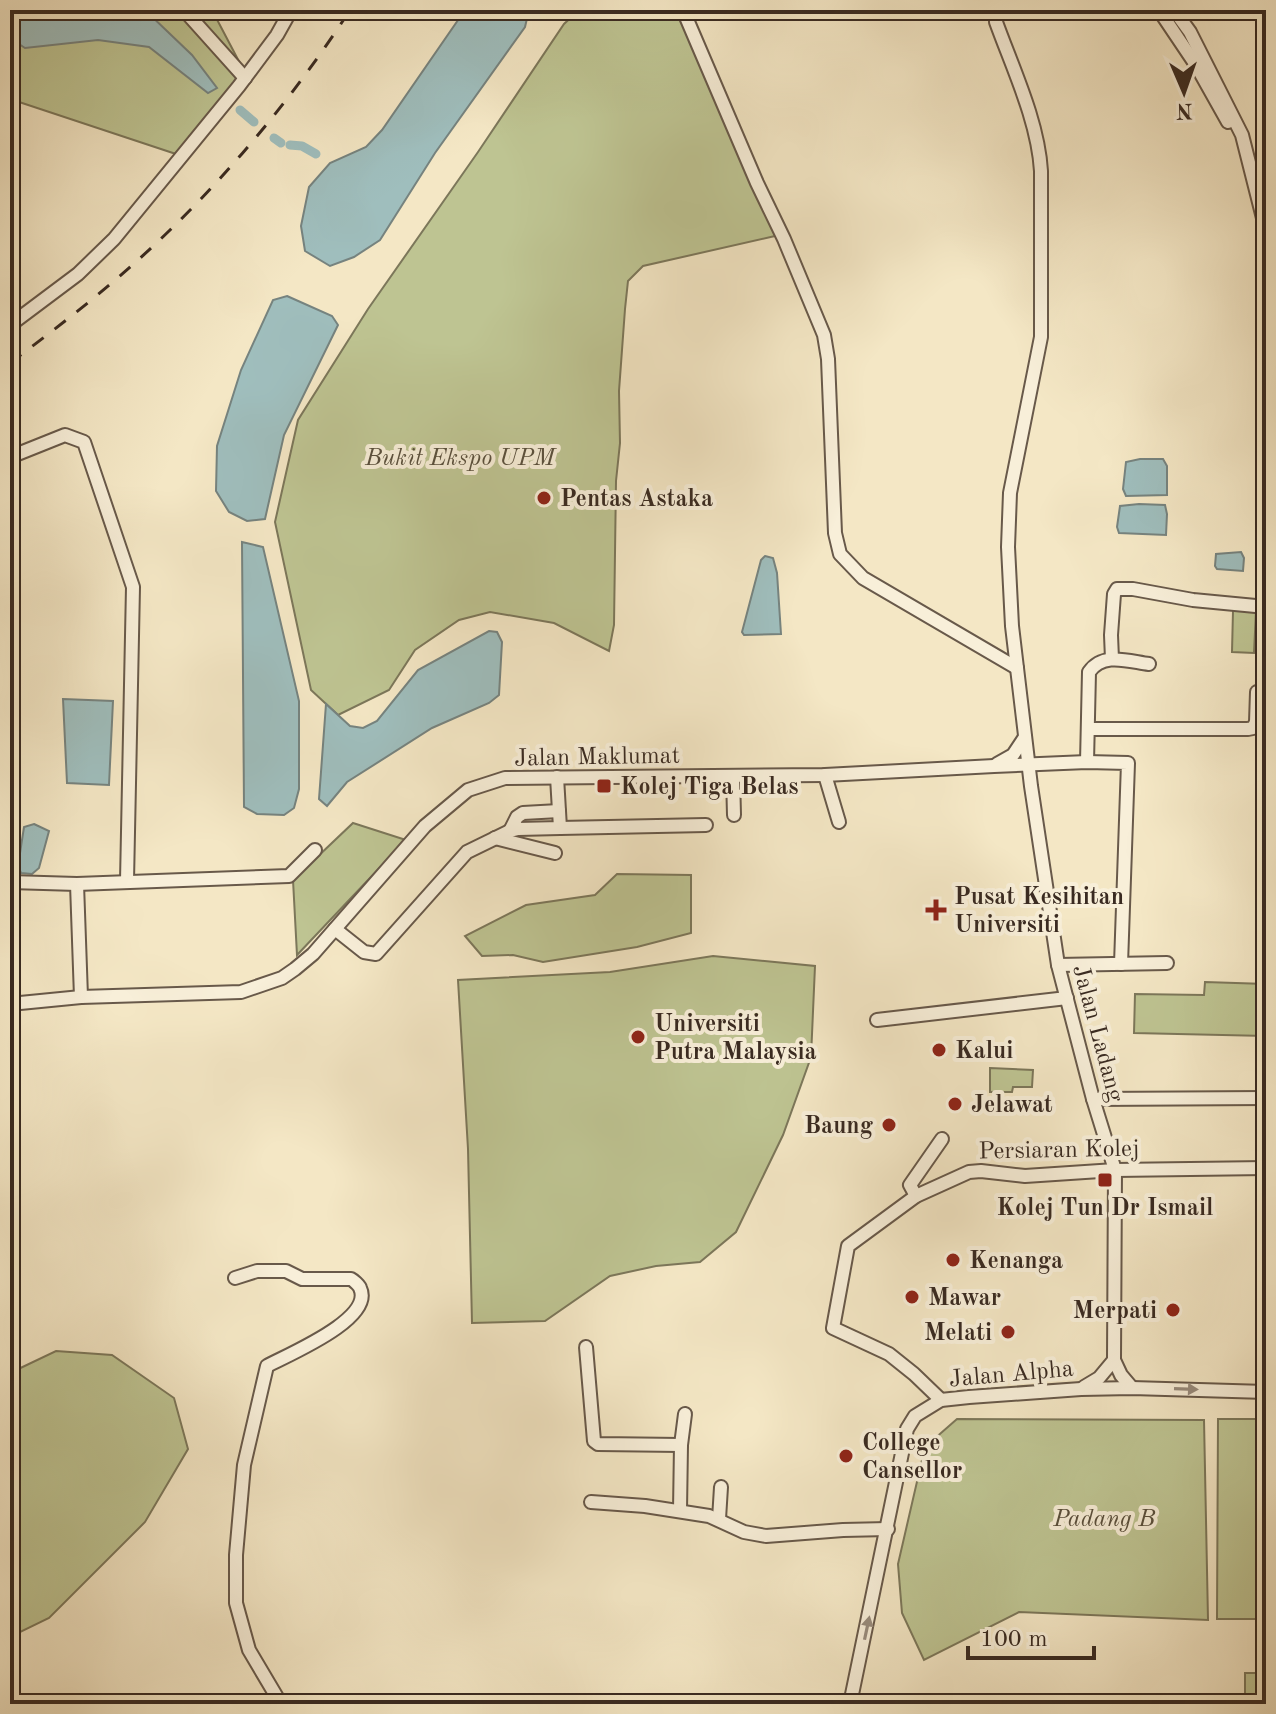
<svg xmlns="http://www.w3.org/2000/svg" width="1276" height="1714" font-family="'Old Standard TT',serif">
	<rect width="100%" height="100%" fill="#f4e7c5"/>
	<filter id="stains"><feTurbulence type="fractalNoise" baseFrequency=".0025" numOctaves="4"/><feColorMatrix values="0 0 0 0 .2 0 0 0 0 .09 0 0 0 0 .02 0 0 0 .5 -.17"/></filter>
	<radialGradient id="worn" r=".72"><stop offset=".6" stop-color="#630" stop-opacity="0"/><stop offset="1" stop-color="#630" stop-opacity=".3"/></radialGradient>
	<g fill="#bec492" stroke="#7c775a" stroke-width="2">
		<polygon points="10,10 212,10 244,71 182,156 10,99"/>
		<polygon points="579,10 689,10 775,236 643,266 628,281 625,309 619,391 620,443 616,481 614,625 609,651 554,623 490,612 459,620 415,650 389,690 338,715 311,690 275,522 298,420 368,309 478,152 564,24"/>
		<polygon points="1233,611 1256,611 1254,653 1232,652"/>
		<polygon points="353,823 406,840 297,955 293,880"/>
		<polygon points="617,874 691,875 691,933 637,947 543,962 513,955 482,956 465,936 526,905 595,895"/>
		<polygon points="713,956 815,966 811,1057 783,1135 736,1232 700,1262 656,1266 610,1276 545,1321 472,1323 468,1149 458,980 610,972"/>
		<polygon points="1205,982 1266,984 1266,1036 1134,1033 1135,994 1204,995"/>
		<polygon points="990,1068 1033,1070 1032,1087 1013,1087 1012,1092 990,1092"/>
		<polygon points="56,1351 112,1355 174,1398 188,1449 145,1522 49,1618 10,1637 10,1373"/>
		<polygon points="957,1419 1204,1420 1208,1620 1019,1612 924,1660 902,1613 898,1564 925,1447"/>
		<polygon points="1218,1419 1266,1419 1266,1619 1217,1619"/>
		<rect x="1245" y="1673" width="21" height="31"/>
	</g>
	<g fill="#9fbebd" stroke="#76837f" stroke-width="2">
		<polygon points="10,10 145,10 192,55 217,88 208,93 149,47 98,40 25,48 10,38"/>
		<polygon points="465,10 529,10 525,27 435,153 380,240 354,257 330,266 305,251 301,226 309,187 330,163 366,147 382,130"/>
		<polygon points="287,296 332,316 338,325 284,435 265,519 247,521 229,512 216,491 217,446 241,370 273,300"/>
		<polygon points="1140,459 1163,459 1167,466 1167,495 1126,496 1123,489 1126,462"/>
		<polygon points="1139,504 1165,505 1167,514 1166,535 1119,533 1117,527 1120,506"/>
		<polygon points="242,542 263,547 299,701 299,789 294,808 284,815 257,814 244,807"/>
		<polygon points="1241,552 1244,558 1243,571 1217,569 1215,566 1216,554"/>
		<polygon points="765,556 773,558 777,573 781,634 744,635 742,632 761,560"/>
		<polygon points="489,631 497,632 502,642 499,695 489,703 432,728 347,782 327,806 319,799 326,704 350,726 363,728 377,721 418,670"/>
		<polygon points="63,699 113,701 109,785 67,783"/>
		<polygon points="34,824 49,831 39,868 32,874 21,873 18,866 24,827"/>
	</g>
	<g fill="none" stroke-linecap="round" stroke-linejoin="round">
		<g stroke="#9fbebd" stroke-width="9">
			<polyline points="240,110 254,122"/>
			<polyline points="274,138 281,143"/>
			<polyline points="290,145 302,146 316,154"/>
		</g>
		<defs>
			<g id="minor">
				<polyline points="184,10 245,78"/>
				<polyline points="683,10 757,183 784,239 824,335 828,359 835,533 840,554 863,578 1017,668"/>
				<path d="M997,10L996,22C1013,69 1038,121 1041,171V337L1010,493L1008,547L1012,626L1031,786L1058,965L1093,1099L1115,1170L1114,1360L1121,1375L1132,1388"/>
				<polyline points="1159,10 1196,65 1228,122"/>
				<polyline points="1174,10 1190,32 1242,135 1266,230"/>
				<polyline points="10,325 78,274 114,239 239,86 277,35 291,10"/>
				<polyline points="10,457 65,435 84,442 133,587 127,881"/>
				<polyline points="1112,659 1111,635 1114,594 1117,589 1133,589 1193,600 1266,607"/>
				<polyline points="1088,729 1248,729 1253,728 1256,722 1257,692"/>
				<path d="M1087,762L1089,672C1103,652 1127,661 1149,664"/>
				<polyline points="997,764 1013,755 1025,737"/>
				<polyline points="825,775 839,822"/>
				<polyline points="733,776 734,815"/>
				<polyline points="560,828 706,825"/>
				<polyline points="510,831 517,817 523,813 559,811"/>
				<polyline points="495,838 555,853"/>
				<polyline points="10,882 77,884 289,876 315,850"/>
				<polyline points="77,884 81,997"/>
				<polyline points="335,929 364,952 376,954 467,852 510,831 518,829 560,828 557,777"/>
				<polyline points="1058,965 1167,963"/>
				<polyline points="10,1004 81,997 241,992 282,978 295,969 313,954 425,826 468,790 505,778 825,775 994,766 1087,762 1128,763 1121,964"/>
				<polyline points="877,1020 1067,998"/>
				<polyline points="1093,1099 1266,1098"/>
				<polyline points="916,1196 910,1185 942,1139"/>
				<path d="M235,1278L257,1271H286L302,1279H351C353,1280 360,1286 360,1288C375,1319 287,1355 267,1366L244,1465L236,1555V1603L249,1650L281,1704"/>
				<polyline points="586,1347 594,1441 598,1444 681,1445"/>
				<polyline points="1084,1387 1099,1378 1114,1360"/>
				<polyline points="941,1400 914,1374 889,1354 833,1328 848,1246 916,1196 969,1172 981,1171 1025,1176 1115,1170 1266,1168"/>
				<polyline points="591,1502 645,1506 709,1516 744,1532 766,1536 843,1530 888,1529"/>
				<polyline points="680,1510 681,1445 685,1414"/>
				<polyline points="719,1519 721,1487"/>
				<polyline points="850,1704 907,1429 915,1416 941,1400 969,1397 1081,1389 1132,1388 1266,1392"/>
			</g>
		</defs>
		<use href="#minor" stroke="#68594a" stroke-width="16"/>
		<use href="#minor" stroke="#f8efd9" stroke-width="12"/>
		<path stroke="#392a21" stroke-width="3" stroke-dasharray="14 14" stroke-linecap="butt" d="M10,363C54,330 97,297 138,260C219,187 291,101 350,10"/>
	</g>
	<defs><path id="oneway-solid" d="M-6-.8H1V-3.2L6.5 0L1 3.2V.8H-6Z" transform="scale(2)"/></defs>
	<g fill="#988c7d">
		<use href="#oneway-solid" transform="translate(1186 1389) rotate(2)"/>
		<use href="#oneway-solid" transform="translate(867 1628) rotate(-78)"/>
	</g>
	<g fill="#8f2418" stroke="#f8efd9" stroke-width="3">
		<circle cx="544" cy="498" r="8"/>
		<rect x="596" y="778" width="16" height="16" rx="4"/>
		<path d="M932 898h8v8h8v8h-8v8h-8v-8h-8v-8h8z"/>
		<circle cx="638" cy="1037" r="8"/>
		<circle cx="939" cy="1050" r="8"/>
		<circle cx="955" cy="1104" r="8"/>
		<circle cx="889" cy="1125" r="8"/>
		<rect x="1097" y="1172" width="16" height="16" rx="4"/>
		<circle cx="953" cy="1260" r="8"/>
		<circle cx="912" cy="1297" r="8"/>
		<circle cx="1173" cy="1310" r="8"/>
		<circle cx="1008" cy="1332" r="8"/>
		<circle cx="846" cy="1456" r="8"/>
	</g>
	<g text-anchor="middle" stroke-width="8" stroke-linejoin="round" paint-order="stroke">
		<g font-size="24" font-style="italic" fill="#5a503d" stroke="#f8efd9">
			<text x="460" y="465">Bukit Ekspo UPM</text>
			<text x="1104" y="1526">Padang B</text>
		</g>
		<g font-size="24" font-weight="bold" fill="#392a21" stroke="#f8efd9" text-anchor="start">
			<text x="560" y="506">Pentas Astaka</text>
			<text x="620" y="794">Kolej Tiga Belas</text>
			<text x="954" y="904">Pusat Kesihitan<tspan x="954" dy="28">Universiti</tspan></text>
			<text x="654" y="1031">Universiti<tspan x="654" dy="28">Putra Malaysia</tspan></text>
			<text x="955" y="1058">Kalui</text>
			<text x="971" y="1112">Jelawat</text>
			<text x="873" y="1133" text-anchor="end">Baung</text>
			<text x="1105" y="1215" text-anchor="middle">Kolej Tun Dr Ismail</text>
			<text x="969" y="1268">Kenanga</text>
			<text x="928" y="1305">Mawar</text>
			<text x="1157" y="1318" text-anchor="end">Merpati</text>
			<text x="992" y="1340" text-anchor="end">Melati</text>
			<text x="862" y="1450">College<tspan x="862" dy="28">Cansellor</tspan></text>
		</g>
		<g font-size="24" fill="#392a21" stroke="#f8efd9">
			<text transform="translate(597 756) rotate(-1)" y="8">Jalan Maklumat</text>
			<text transform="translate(1099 1033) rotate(75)" y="8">Jalan Ladang</text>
			<text transform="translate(1059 1149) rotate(-1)" y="8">Persiaran Kolej</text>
			<text transform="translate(1011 1373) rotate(-5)" y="8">Jalan Alpha</text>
		</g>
	</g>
	<rect width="1276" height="1714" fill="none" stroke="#f4e7c5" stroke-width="40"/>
	<rect x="12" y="12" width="1252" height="1690" fill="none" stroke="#392a21" stroke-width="4"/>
	<rect x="20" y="20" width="1236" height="1674" fill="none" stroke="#392a21" stroke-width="2"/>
	<g transform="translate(1184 92) rotate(178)" stroke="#f8efd9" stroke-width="6" paint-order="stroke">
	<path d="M0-6L14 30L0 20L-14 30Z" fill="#392a21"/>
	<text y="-12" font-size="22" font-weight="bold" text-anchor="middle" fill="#392a21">N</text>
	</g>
	<path d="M968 1646v12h126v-12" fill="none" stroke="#392a21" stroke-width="4"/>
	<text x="980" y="1646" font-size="24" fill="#392a21" stroke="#f8efd9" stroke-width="6" paint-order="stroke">100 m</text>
	<rect width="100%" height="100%" filter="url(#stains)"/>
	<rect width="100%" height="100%" fill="url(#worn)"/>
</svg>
